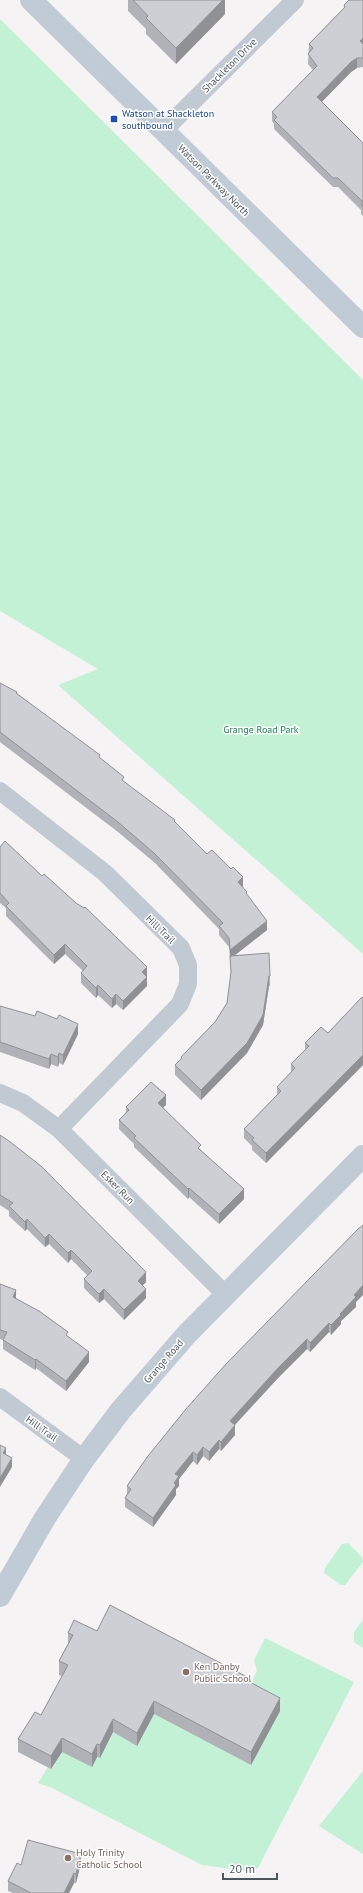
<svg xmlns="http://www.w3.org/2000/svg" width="363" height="1893" font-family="'PT Sans',sans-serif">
	<rect width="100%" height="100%" fill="#f5f3f3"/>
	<g fill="#c3f1d5">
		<polygon points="0,19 363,380 363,954 58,685 98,669 0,611"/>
		<polygon points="348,1543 362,1557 363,1562 345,1585 341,1585 324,1573 325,1568 342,1544"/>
		<polygon points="363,1620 363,1648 354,1642 354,1632"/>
		<polygon points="265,1638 354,1682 258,1868 246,1871 202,1865 52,1788 38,1783 48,1767 52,1769 62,1752 100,1758 113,1733 154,1714 251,1765 247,1690 257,1671 254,1660"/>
		<polygon points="363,1771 363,1854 319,1826"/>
	</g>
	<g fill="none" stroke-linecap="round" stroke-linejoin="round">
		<g stroke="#c1cad2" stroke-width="18">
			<polyline points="164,130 295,0"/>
			<polyline points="0,791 105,873 181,948 188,965 188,984 180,1004 59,1129"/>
			<polyline points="0,1093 23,1103 59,1129 225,1294"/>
			<polyline points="0,1397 84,1459"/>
		</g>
		<g stroke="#c1cbd6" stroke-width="22">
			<polyline points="31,0 363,327"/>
			<polyline points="0,1596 45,1518 84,1459 121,1410 187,1334 363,1156"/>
		</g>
	</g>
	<g fill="#b0b2b7">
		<polygon points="128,0 225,0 225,14 176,64 146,34 146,29 128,11"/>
		<polygon points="363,0 363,67 357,68 351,72 321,102 363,143 363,216 361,214 361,210 338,187 333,187 274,129 274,124 272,121 272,112 313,70 308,64 309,44 344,8 344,5"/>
		<polygon points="0,683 17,694 100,759 124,782 175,823 207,854 243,886 242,887 267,930 234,956 270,976 270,986 269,986 263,1025 247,1053 201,1100 175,1075 175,1065 181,1059 181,1057 215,1022 227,1003 231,976 230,959 229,947 219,935 219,929 155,863 118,832 0,742"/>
		<polygon points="0,847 147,976 147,986 123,1010 116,1004 112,1008 98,995 96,998 81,983 81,973 83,971 65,954 54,964 6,916 6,908 0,903"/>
		<polygon points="363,998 363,1065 266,1163 252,1150 252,1146 244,1138 244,1129 277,1095 277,1087 291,1072 291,1064 305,1050 305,1043 328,1033"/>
		<polygon points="0,1006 78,1034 63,1065 59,1063 58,1067 51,1064 49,1069 0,1052"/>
		<polygon points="166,1105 163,1107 244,1199 219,1224 189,1197 188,1199 134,1147 134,1144 119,1129 119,1120 126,1112 126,1107"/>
		<polygon points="0,1135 146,1282 143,1285 146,1298 124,1320 104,1299 99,1303 84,1288 84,1279 87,1275 71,1259 68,1263 49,1244 45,1247 27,1229 25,1231 9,1216 9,1211 0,1205"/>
		<polygon points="0,1284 16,1298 68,1337 89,1362 66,1391 36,1368 35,1370 3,1349 3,1340 0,1339"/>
		<polygon points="356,1302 356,1307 341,1321 341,1324 331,1335 329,1332 310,1352 307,1349 278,1378 235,1425 235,1435 221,1451 219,1449 209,1461 203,1456 197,1465 193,1461 179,1479 179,1486 176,1489 176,1495 153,1527 125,1507 125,1498 127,1495 127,1486 148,1456"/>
		<polygon points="97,1631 247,1681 280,1711 251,1765 154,1714 137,1746 113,1732 100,1758 97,1757 92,1767 62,1752 51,1769 18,1752 18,1739 41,1715 62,1676 59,1675 59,1661 68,1644 68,1633"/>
		<polygon points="81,1863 76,1883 74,1883 69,1893 13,1893 8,1891 8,1881 21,1865"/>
	</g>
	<g fill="#909195">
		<polygon points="223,0 225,0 225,14 176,64 176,48"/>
		<polygon points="363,38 363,47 360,41"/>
		<polygon points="357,58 357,68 351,72 317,107 317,97 351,62"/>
		<polygon points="243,877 243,886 238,892 238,882"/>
		<polygon points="267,921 267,930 230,959 230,950"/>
		<polygon points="65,944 65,954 54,964 54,955"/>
		<polygon points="147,967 147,977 142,972"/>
		<polygon points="269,976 269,986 263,1025 247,1053 201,1100 201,1090"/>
		<polygon points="147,977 147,986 123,1010 123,1001"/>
		<polygon points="98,985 98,995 96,998 96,988"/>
		<polygon points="116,994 116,1004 112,1008 112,999"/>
		<polygon points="78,1024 78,1034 63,1065 63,1055"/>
		<polygon points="59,1053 59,1063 58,1067 58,1057"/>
		<polygon points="51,1054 51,1064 49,1069 49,1059"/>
		<polygon points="363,1055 363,1065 266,1163 266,1153"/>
		<polygon points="166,1095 166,1105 158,1112 158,1103"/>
		<polygon points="189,1188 189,1197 188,1199 188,1189"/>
		<polygon points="244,1189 244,1199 219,1224 219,1214"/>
		<polygon points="27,1219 27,1229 25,1231 25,1222"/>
		<polygon points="49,1234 49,1244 45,1247 45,1238"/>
		<polygon points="71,1250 71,1259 68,1263 68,1253"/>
		<polygon points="146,1272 146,1282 138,1290 138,1281"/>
		<polygon points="363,1285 363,1295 356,1302 356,1307 341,1321 341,1324 331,1335 331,1325 354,1295"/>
		<polygon points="104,1289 104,1299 99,1303 99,1294"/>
		<polygon points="146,1289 146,1298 124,1320 124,1310"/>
		<polygon points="16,1290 16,1299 13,1297"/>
		<polygon points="329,1323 329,1332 310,1352 310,1343"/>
		<polygon points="307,1339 307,1349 278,1378 230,1430 230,1421 278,1368"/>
		<polygon points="89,1352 89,1362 66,1391 66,1381"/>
		<polygon points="36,1359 36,1368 35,1370 35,1360"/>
		<polygon points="235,1425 235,1435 221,1451 221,1442"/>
		<polygon points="219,1440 219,1449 209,1461 209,1452"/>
		<polygon points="203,1447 203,1456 197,1465 197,1455"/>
		<polygon points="6,1448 6,1458 3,1453"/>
		<polygon points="193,1452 193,1461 179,1479 179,1486 176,1489 176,1495 153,1527 153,1518 174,1483 175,1474"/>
		<polygon points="12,1458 12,1467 0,1487 0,1478"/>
		<polygon points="280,1698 280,1711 251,1765 251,1752"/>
		<polygon points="154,1701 154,1714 137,1746 137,1733"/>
		<polygon points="113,1719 113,1732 100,1758 100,1745"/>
		<polygon points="62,1738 62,1752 51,1769 51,1756"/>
		<polygon points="97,1744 97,1757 92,1767 92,1754"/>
		<polygon points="81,1854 81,1863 76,1883 76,1874"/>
		<polygon points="74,1873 74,1883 69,1893 64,1893"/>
	</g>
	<g fill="#cdcfd5" stroke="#909195">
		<polygon points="133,0 223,0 176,48 146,18 148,16"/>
		<polygon points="349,0 363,0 363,38 360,41 363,44 363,58 357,58 351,62 317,97 363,143 363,207 361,205 363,202 338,178 333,178 274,120 277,117 272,112 317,66 308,54 313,48 309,44 345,7 344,5"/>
		<polygon points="0,683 17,692 16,693 100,755 99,757 124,777 122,780 175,820 174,821 207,854 212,850 231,869 233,867 243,877 238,882 247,892 246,893 267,921 230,950 229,938 219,926 223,923 155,854 118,822 0,732"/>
		<polygon points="5,841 42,876 44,874 76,903 84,908 85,907 147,967 142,972 147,977 123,1001 116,994 112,999 98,985 96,988 81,973 87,966 65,944 54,955 6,906 9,903 0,893 0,847"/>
		<polygon points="269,953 270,976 269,976 263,1015 247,1043 201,1090 175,1065 182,1058 181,1057 215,1022 227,1003 231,972 230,956"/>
		<polygon points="362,997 363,998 363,1055 266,1153 252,1140 254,1138 244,1129 281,1091 277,1087 295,1068 291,1064 309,1046 305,1043 321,1027 328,1033"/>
		<polygon points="0,1006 35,1016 37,1011 57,1019 59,1015 78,1024 63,1055 59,1053 58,1057 51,1054 49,1059 0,1042"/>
		<polygon points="151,1082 166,1095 158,1103 201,1145 198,1148 244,1189 219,1214 189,1188 188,1189 134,1138 136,1136 119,1120 129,1110 126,1107"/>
		<polygon points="0,1135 9,1141 41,1166 146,1272 138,1281 146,1289 124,1310 104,1289 99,1294 84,1279 92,1271 71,1250 68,1253 49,1234 45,1238 27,1219 25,1222 9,1206 13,1203 0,1195"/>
		<polygon points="363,1225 363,1285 354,1295 356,1297 340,1314 341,1315 331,1325 329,1323 310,1343 307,1339 278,1368 230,1421 235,1425 221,1442 219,1440 209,1452 203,1447 197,1455 193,1452 175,1474 179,1476 174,1483 176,1485 153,1518 125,1498 131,1489 127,1486 148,1456 186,1409 226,1364 358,1229"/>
		<polygon points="0,1284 16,1290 13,1297 39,1311 68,1332 66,1335 89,1352 66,1381 36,1359 35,1360 3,1340 7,1332 0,1330"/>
		<polygon points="0,1445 6,1448 3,1453 12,1458 0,1478"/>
		<polygon points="110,1605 247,1677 246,1680 280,1698 251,1752 154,1701 137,1733 113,1719 100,1745 97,1744 92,1754 62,1738 51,1756 18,1739 35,1712 41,1715 68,1665 59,1661 73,1635 68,1633 74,1620 97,1631"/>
		<polygon points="28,1840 81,1854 76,1874 74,1873 64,1893 31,1893 8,1881 17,1863 21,1865"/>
	</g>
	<rect fill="#1a4fb4" stroke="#fff" stroke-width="1.5" x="110" y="115" width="8" height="8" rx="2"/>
	<g fill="#8d6e63" stroke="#fff" stroke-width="1.5">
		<circle cx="186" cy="1672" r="4"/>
		<circle cx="68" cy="1858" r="4"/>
	</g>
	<g text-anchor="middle" stroke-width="3" stroke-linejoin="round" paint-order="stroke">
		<g font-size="10" fill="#4a5661" stroke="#fff">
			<text transform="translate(229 65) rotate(-45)" y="4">Shackleton Drive</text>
			<text transform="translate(214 180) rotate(45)" y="4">Watson Parkway North</text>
			<text transform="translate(161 929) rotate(44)" y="4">Hill Trail</text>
			<text transform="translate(118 1187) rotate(45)" y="4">Esker Run</text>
			<text transform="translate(163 1361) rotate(-49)" y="4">Grange Road</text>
			<text transform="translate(42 1428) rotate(36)" y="4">Hill Trail</text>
		</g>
		<g font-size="10" fill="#164399" stroke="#fff" text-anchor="start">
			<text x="122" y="117">Watson at Shackleton<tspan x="122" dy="12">southbound</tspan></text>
		</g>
		<g font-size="10" fill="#17864f" stroke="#fff">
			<text x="261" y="733">Grange Road Park</text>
		</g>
		<g font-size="10" fill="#785e54" stroke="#fff" text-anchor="start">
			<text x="194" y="1670">Ken Danby<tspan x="194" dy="12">Public School</tspan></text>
			<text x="76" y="1856">Holy Trinity<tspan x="76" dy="12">Catholic School</tspan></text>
		</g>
	</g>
	<path d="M223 1873v6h54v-6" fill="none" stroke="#4a5661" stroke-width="2"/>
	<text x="229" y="1873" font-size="12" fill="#4a5661" stroke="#ffffff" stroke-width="3" paint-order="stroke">20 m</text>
</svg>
